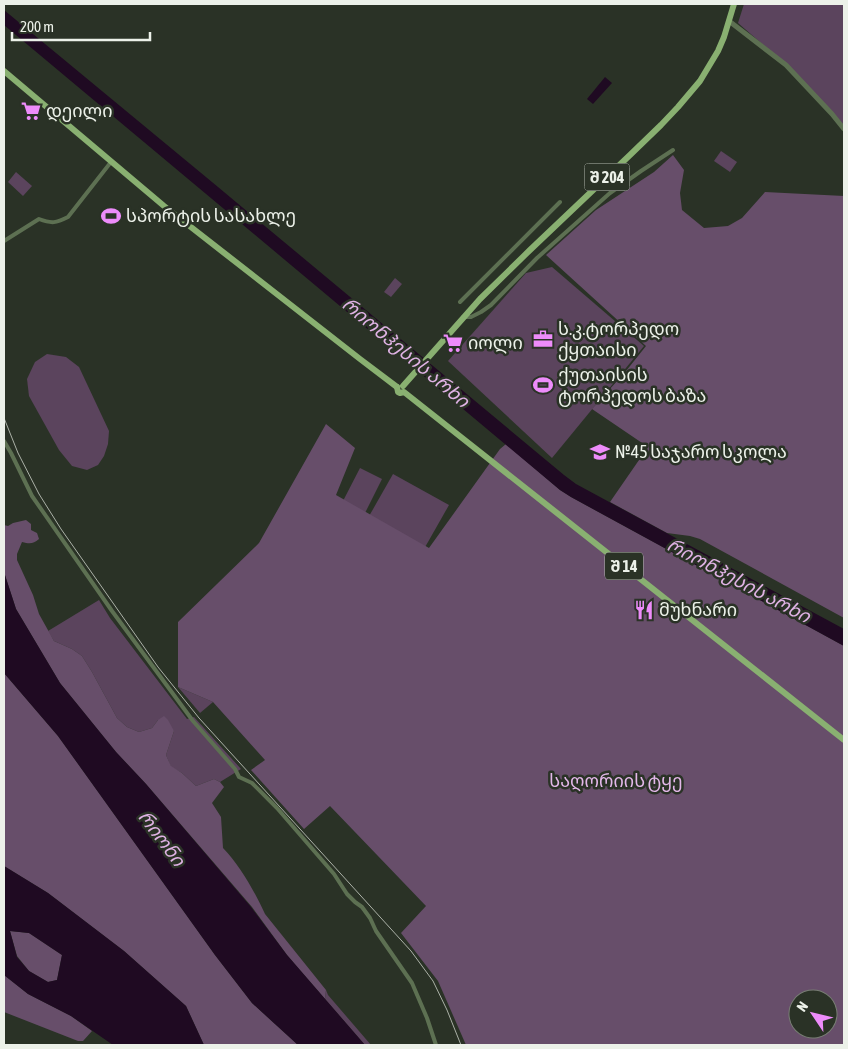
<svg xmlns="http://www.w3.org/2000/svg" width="848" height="1049" font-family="'Asap Condensed','Noto Sans Georgian',sans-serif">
	<rect width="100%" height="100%" fill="#2a3226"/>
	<g fill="#5b445d">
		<polygon points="744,4 844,4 844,127 796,73 738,23"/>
		<polygon points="721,151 737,162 730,172 714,161"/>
		<polygon points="16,172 32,186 23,196 8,182"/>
		<polygon points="552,267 644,346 552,458 448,361 526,273"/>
		<polygon points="395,278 402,284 391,297 384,292"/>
		<polygon points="47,354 66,357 79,367 109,431 108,444 104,456 98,465 87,470 72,466 59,450 29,396 27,379 35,362"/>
		<polygon points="360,468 382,479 365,513 343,501"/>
		<polygon points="393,474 449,505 424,549 368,518"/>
		<polygon points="99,600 110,618 187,719 194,717 241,769 220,782 214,779 196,786 182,773 171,767 166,755 174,731 158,720 152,728 139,732 127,727 117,718 92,672 82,656 72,649 54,641 48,631"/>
		<polygon points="178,687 213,702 200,713"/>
		<polygon points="326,990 328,995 371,1045 365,1045 325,999"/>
	</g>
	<g fill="#674e6a" fill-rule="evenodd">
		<polygon points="673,155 684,170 680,193 682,210 704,228 728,226 742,218 765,192 844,196 844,618 700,539 690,536 667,533 610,502 648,447 592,409 626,371 646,346 546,255 596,210 654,172"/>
		<path d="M326,424L355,448L336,495L429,548L500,449L506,444L560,490L571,497L844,646V1045H466L438,981L401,933L426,906L330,806L304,829L251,770L265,760L213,702L178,687V622L259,543ZM798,999H828V1029H798Z"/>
		<path d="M26,520L31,524V530L37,533L39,539C33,544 30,544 22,542L17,554V560L33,595L39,614L54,641L72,649L82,656L92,672L117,718L127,727L139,732L152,728L158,720L164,716L168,720L174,731L166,755L171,766L182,773L196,786L214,779L220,782L224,787L212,803L221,817L223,848C239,864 255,892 265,914L326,990L325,999L287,955L252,907L146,784L116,752L60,683L16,609L4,572V525L8,526L13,523Z"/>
		<polygon points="4,673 58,736 215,955 252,1003 298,1045 204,1045 186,1006 124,951 48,893 4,866"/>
		<polygon points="10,931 29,933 62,955 57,980 48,982 29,971 17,956"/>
		<polygon points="4,975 28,994 71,1016 92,1031 83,1041 78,1041 4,1012"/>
	</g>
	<g fill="#1f0a22" fill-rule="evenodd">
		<polygon points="4,10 218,187 564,475 576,484 844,629 844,646 571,497 560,490 4,25"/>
		<polygon points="605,77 612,83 593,104 587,99"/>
		<polygon points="4,572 16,609 60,683 116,752 146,784 251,907 287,955 365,1045 298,1045 252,1003 215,955 58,736 4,673"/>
		<path d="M4,866L48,893L124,951L186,1006L204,1045H113L71,1016L28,994L4,975ZM10,931L29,933L62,955L57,980L48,982L29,971L17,957Z"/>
	</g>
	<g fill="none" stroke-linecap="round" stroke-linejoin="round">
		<g stroke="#5d7052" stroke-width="4">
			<path d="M4,241L39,219C52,224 56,223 68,217L111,162"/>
			<polyline points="460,302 560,202"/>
			<polyline points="463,317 471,317 481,312 491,305 537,258 610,193 641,171 673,150"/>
			<polyline points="4,441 11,453 32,496 112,611 193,721 235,769 239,777 252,783 277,808 334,874 347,894 355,902 362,907 370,918 376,931 412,983 427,1018 436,1045"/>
		</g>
		<polyline stroke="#5d7052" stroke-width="5" points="729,21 786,65 832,114 844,129"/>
		<g stroke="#89b071" stroke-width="6">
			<polyline points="4,71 164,206 360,359 397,387"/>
			<polyline points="403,386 480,299 530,250 630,155 661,125 678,107 700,81 718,51 724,37 734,4"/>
			<polyline points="397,387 398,392 400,393 404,392 844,740"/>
		</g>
		<polyline stroke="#abb1a7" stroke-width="1" points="4,418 18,453 39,494 61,529 158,667 199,718 411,951 433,981 447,1010 461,1045"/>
	</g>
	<defs>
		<symbol id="supermarket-bare" viewBox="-9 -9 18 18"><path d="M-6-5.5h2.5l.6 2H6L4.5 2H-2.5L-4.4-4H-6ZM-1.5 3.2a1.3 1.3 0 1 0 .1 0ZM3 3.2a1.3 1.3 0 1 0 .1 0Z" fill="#ed8cfa" stroke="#2a3226" stroke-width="2.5" paint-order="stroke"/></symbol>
		<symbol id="stadium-bare" viewBox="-9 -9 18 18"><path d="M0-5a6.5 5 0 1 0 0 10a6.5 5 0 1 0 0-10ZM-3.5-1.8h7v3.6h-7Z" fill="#ed8cfa" stroke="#2a3226" stroke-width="2.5" paint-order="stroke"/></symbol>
		<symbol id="office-bare" viewBox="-9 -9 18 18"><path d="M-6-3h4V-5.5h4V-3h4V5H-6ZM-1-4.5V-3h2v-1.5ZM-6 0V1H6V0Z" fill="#ed8cfa" stroke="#2a3226" stroke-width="2.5" paint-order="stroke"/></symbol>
		<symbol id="school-bare" viewBox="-9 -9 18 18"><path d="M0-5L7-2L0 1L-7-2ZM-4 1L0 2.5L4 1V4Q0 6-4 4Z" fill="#ed8cfa" stroke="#2a3226" stroke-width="2.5" paint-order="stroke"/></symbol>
		<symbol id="restaurant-bare" viewBox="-9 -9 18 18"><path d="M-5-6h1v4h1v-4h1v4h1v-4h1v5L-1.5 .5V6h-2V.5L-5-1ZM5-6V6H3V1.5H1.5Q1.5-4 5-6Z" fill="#ed8cfa" stroke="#2a3226" stroke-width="2.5" paint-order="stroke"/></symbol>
	</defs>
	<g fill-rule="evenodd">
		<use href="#supermarket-bare" x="17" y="97" width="28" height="28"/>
		<use href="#stadium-bare" x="97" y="202" width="28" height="28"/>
		<use href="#office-bare" x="529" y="325" width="28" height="28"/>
		<use href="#supermarket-bare" x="439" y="329" width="28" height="28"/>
		<use href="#stadium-bare" x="529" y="371" width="28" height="28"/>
		<use href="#school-bare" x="586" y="438" width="28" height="28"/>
		<use href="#restaurant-bare" x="630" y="596" width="28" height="28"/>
	</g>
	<g text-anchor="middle" stroke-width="5" stroke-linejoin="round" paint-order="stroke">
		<g fill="#2a3226" stroke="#b2b8ae" stroke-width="1">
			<rect x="584.5" y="163.5" width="45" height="27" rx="4"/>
			<rect x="605" y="552.5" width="38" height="27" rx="4"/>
		</g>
		<g font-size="16" font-weight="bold" fill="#ecf1e9">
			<text x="607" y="183">შ 204</text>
			<text x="624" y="572">შ 14</text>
		</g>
		<g font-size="18" fill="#ecf1e9" stroke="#2a3226" text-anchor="start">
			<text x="46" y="117">დეილი</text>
			<text x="126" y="222">სპორტის სასახლე</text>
			<text x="558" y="335">ს.კ.ტორპედო<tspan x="558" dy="21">ქყთაისი</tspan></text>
			<text x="468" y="349">იოლი</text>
			<text x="558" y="381">ქუთაისის<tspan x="558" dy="21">ტორპედოს ბაზა</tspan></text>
			<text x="615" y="458">№45 საჯარო სკოლა</text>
			<text x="659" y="616">მუხნარი</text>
		</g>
		<g font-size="18" fill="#e3b7e9" stroke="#2a3226">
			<text x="616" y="787">საღორიის ტყე</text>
		</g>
		<g font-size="19" font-style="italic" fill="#dfb2e4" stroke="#2a3226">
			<text transform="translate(406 352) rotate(40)" y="7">რიონჰესის არხი</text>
			<text transform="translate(739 580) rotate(28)" y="7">რიონჰესის არხი</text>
			<text transform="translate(162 838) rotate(53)" y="7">რიონი</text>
		</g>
	</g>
	<rect width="848" height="1049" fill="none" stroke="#ecf1e9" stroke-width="10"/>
	<g transform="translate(813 1014) rotate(305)"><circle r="24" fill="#2a3226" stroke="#787e74"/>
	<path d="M0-4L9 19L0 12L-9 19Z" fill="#ed8cfa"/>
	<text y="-8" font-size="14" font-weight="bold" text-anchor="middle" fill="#ecf1e9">N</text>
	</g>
	<path d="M12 32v8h138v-8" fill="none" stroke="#ecf1e9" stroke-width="2.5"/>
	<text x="20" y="32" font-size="15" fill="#ecf1e9" stroke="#2a3226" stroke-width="4" paint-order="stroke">200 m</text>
</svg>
